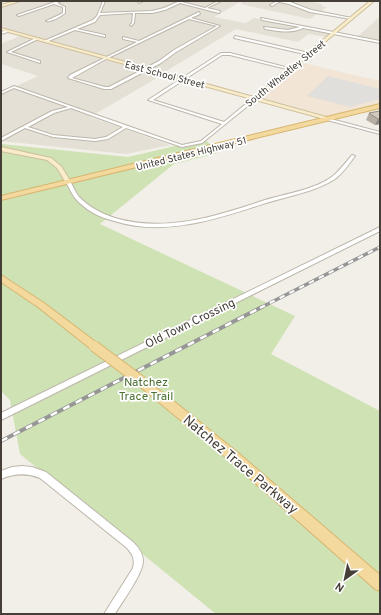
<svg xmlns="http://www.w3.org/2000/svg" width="381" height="615" font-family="Overpass,sans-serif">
	<rect width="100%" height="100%" fill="#f2efe8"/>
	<g fill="#e5e0d6">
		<polygon points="19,1 242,1 214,17 246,23 254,18 331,34 326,37 308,34 298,42 236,29 163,73 1,29 1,7"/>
		<polygon points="244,1 305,1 323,4 321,6 327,7 310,19 240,4"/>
		<polygon points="380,17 380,41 358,36"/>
		<polygon points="20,36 162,75 90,117 170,145 126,154 1,141 1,93 38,76 1,64 1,44"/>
	</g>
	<polygon fill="#f2e5d5" points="303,63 380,81 380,103 327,116 262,98"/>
	<polygon fill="#cfe2b4" points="205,139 218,153 174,164 100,224 295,316 271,354 380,411 380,614 216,614 20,454 10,400 1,391 1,144 128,157"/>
	<polygon fill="#e1dfdc" points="328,76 380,89 380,99 350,107 307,96"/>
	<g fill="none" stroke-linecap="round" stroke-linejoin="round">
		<defs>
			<g id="street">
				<path d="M58,1H61L57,3L65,7V13C60,17 52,22 46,21L57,16L63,13V7L54,4L19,16L17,15Z"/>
				<polygon points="103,1 105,1 100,13 152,11 164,8 180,1 183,1 182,2 205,8 218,1 221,1 207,8 220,11 219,13 180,3 165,10 152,13 135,13 134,23 131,26 130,25 132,23 133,13 100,15 95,22 77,29 105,35 105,37 75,30 46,42 44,41 93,20 97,16"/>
				<polygon points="143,1 139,3 138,2"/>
				<polygon points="277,1 290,2 311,10 352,18 351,19 310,12 289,4 279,2 272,6 270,5"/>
				<path d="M199,12L200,14L191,18L220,26L176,52L161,63L111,89H104L68,78L70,75L137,42L123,39V37L139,41ZM189,19L217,26L174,50L159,61L109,87H105L72,78L104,60Z"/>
				<path d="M261,18L380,41V43L303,28C290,34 278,31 265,29L264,27L288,30L300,27L262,20Z"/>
				<polygon points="7,30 8,32 1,34 1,32"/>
				<polygon points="235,36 309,53 310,54 309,55 234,38"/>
				<polygon points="36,38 38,39 11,52 40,61 40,63 7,52"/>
				<path d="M221,53H230L293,69L291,70L230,55H222L153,100L224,122L253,98H255V100L202,143L182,147L126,128L108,139L95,141L53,137L25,128L1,141V138L52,111L68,107L14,88L1,94V92L14,86L182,145L201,141L222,124L148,100ZM71,108L123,127L106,137L95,139L53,135L28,127L54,113Z"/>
				<polygon points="327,118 380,132 380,134 327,120"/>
				<path d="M352,155L355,156C349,164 343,173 335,179C315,192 288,196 266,203C217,219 165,237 114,221C99,217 85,210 75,198C71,193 69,187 66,182V181H70C73,186 75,192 79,197C89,207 102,214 115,218C166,233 217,216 265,200C285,194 317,189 333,176C340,170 346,162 352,155Z"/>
				<polygon points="380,227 380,231 1,420 1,413"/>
				<path d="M22,466L32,467L46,472L133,542C138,547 143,553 143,561C143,574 122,602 115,614H104L133,568C135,559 133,555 127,548L40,478C27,473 15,473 1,479V471L12,467Z"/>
			</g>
			<g id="secondary">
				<polygon points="15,1 20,1 1,7 1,5"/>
				<polygon points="370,1 374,1 258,98 330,118 330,120 328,120 1,30 1,28 254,97"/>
				<polygon points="1,147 51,158 61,166 71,182 70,183 66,183 57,168 47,160 1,151"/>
			</g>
			<g id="primary">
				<polygon points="380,104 380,108 1,200 1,196"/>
				<polygon points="1,275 44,303 97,343 99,346 97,349 94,350 91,349 38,307 1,282"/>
				<polygon points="142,377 176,403 237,452 380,575 380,591 375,589 229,460 138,385 137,382 138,379"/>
			</g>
		</defs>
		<use href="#street" stroke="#bdb6ab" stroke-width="2"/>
		<use href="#secondary" stroke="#cdbf9c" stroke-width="2"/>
		<use href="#primary" stroke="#d7b570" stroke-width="2"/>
		<use href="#street" fill="#fff" fill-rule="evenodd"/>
		<use href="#secondary" fill="#f9eccb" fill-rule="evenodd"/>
		<use href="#primary" fill="#f4d99f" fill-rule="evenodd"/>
		<defs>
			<polyline id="rail-far1" points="260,308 380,247"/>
			<polyline id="rail" points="1,441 262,307"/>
		</defs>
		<use href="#rail-far1" stroke="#969696" stroke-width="3.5"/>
		<use href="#rail" stroke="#969696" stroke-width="4"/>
		<use href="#rail-far1" stroke="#fff" stroke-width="2" stroke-dasharray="5.5" stroke-linecap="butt"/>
		<use href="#rail" stroke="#fff" stroke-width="2.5" stroke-dasharray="7" stroke-linecap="butt"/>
		<defs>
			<polyline id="primary-bridge" points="94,346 142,382"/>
		</defs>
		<use href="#primary-bridge" stroke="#d7b570" stroke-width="12" stroke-linecap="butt"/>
		<use href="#primary-bridge" stroke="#f4d99f" stroke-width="10"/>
	</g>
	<polygon fill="#b5aea3" points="380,111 380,124 375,125 366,120 369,113"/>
	<polygon fill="#938d85" points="378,119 380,119 380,124 375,125"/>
	<polygon fill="#d2cabe" stroke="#938d85" points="380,111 380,119 378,119 369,113"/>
	<g text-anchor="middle" stroke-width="3.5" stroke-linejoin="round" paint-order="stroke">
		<g font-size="10" fill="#453f37" stroke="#fff">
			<text transform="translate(285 73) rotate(-39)" y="4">South Wheatley Street</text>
			<text transform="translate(165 74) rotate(15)" y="4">East School Street</text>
			<text transform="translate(191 153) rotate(-14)" y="4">United States Highway 51</text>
		</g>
		<g font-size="12" fill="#453f37" stroke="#fff">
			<text transform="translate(190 323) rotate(-26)" y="4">Old Town Crossing</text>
		</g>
		<g font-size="12" fill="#4b7030" stroke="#fff">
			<text x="146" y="386">Natchez<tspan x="146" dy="14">Trace Trail</tspan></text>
		</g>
		<g font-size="14" fill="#453f37" stroke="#fff">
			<text transform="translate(241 464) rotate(40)" y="5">Natchez Trace Parkway</text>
		</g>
	</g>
	<rect width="381" height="615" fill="none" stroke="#453f37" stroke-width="4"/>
	<g transform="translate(345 579) rotate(213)" stroke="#ffffff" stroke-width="3" paint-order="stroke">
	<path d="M0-3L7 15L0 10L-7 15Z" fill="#453f37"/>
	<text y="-6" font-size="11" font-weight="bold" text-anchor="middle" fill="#453f37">N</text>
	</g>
</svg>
